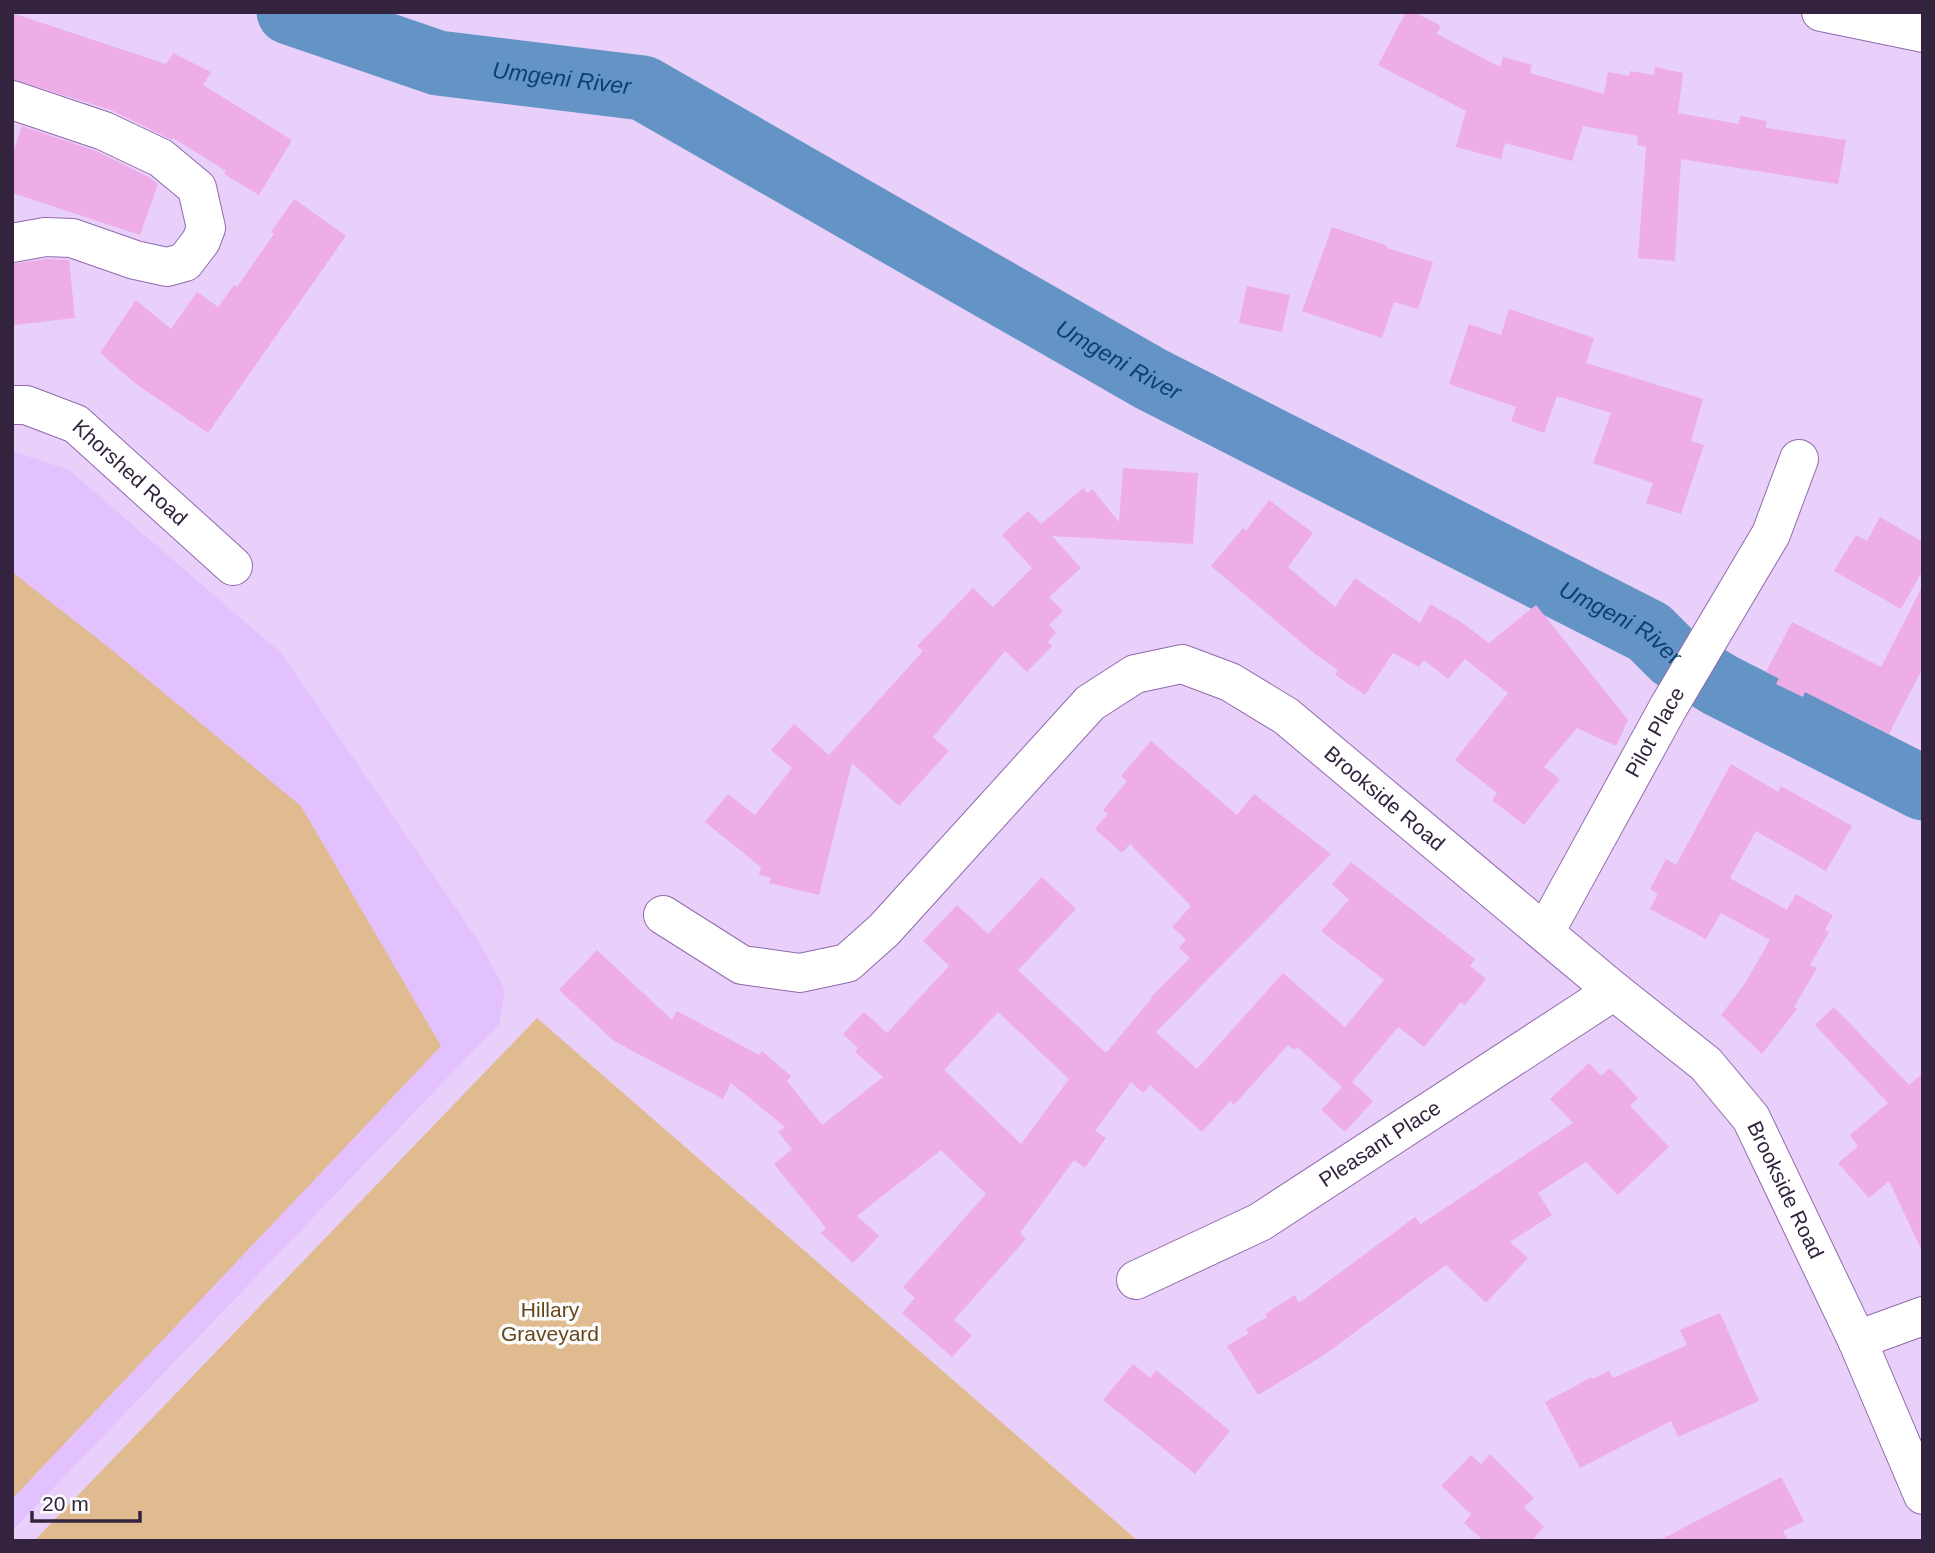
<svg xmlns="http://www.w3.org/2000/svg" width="1935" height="1553" font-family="Helvetica,sans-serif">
	<rect width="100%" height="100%" fill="#e8d0fb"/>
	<polygon fill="#e3c0fe" points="12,451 69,470 282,654 479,942 505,990 499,1024 12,1531"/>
	<g fill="#e0bb90">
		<polygon points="12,572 107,646 301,806 441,1046 12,1499"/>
		<polygon points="537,1018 1138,1541 34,1541"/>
	</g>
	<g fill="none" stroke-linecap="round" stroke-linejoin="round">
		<path stroke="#6494c6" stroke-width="65" id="s1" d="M289,12L438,63L643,88L1151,379L1649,632L1673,656L1720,685L1923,788"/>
	</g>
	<g fill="#eeade7" fill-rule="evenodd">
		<polygon points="1406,12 1414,12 1441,26 1437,34 1500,67 1503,57 1532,65 1530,73 1604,94 1608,72 1629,76 1630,71 1654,75 1655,67 1683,73 1678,113 1739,124 1740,116 1767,121 1766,128 1846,140 1838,184 1681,159 1675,261 1638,258 1646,147 1637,145 1638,136 1583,126 1572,161 1505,143 1501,159 1456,147 1466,111 1378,65"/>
		<polygon points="12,13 166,64 173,53 211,72 203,85 292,140 259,195 224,174 226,171 173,138 172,140 111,110 12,79"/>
		<polygon points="22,126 96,151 149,177 158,184 140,235 12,193 12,156"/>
		<polygon points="294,199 346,236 208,433 136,384 100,353 136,300 171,329 197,292 218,307 234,285 237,287 274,234 271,232"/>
		<polygon points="1332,227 1388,246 1387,248 1433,262 1418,309 1394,302 1382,338 1302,311"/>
		<polygon points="47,259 69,260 75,318 14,325 12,264"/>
		<polygon points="1247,286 1290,295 1282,332 1239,323"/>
		<polygon points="1509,309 1594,338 1586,363 1703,399 1691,441 1704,445 1681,514 1646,503 1653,483 1593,463 1611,413 1557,396 1544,433 1511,421 1516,407 1449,384 1469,324 1501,335"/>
		<polygon points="1123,468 1198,473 1193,544 1052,536 1081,568 1049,597 1063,611 1049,625 1056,632 1048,642 1052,646 1027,672 1005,651 933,737 949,751 899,806 852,763 819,895 769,883 771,878 759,875 761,867 705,822 728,794 755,815 792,768 771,750 794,724 829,755 923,651 917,646 973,588 993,607 1032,568 1002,535 1028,511 1041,524 1083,488 1088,493 1092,489 1119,522"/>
		<polygon points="1269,500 1313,533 1288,567 1335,607 1355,578 1420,623 1430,604 1461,622 1489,643 1536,605 1628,720 1616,746 1577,728 1544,767 1560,779 1524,825 1492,800 1497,793 1455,760 1508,693 1465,659 1448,679 1424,660 1419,667 1393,653 1365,695 1335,675 1338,670 1315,654 1211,566 1243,528 1246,531"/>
		<polygon points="1880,517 1923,542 1923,570 1901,609 1834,571 1856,535 1867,541"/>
		<polygon points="1923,585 1923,667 1889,734 1805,692 1803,697 1776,684 1779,678 1766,672 1792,622 1881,667"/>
		<path d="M1151,741L1237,815L1254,794L1331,854L1156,1032L1197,1069L1283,973L1345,1027L1384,980L1321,931L1349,900L1332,884L1351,862L1475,959L1470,966L1486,979L1465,1005L1461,1002L1424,1047L1398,1027L1352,1082L1373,1101L1345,1132L1321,1110L1342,1087L1297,1047L1294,1050L1288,1045L1234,1105L1230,1101L1202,1132L1150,1085L1143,1093L1131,1082L1095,1131L1106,1138L1085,1168L1074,1160L1020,1233L1026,1239L954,1320L972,1335L952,1357L902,1313L915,1298L903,1287L986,1194L941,1150L857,1216L879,1236L853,1263L821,1233L826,1228L774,1164L792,1149L778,1132L785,1127L731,1083L723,1099L614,1041L559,990L597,950L672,1020L677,1011L759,1055L762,1051L791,1076L787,1081L822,1125L883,1077L855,1052L858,1048L843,1034L864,1012L887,1033L949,966L923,941L957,905L988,934L1042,877L1076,909L1018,970L1106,1053L1152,998L1151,997L1190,958L1179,948L1186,939L1172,927L1191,906L1130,844L1122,853L1095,829L1108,814L1103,810L1127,781L1121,776ZM998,1012L1069,1079L1021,1144L944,1070Z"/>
		<polygon points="1731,764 1778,792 1781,786 1852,826 1826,871 1756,831 1730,878 1787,910 1796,894 1833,915 1825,930 1829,932 1810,965 1817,968 1794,1007 1797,1009 1762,1054 1721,1015 1744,985 1770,940 1721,913 1706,939 1650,909 1658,894 1650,889 1666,859 1676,865"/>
		<polygon points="1834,1007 1909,1085 1923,1073 1923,1253 1889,1181 1869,1198 1838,1163 1858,1146 1850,1135 1888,1103 1815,1025"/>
		<polygon points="1589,1063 1601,1076 1610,1068 1638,1098 1630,1106 1669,1147 1618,1195 1586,1162 1538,1193 1552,1215 1510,1242 1528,1258 1486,1303 1446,1265 1324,1355 1258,1395 1227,1346 1249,1333 1246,1329 1267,1317 1265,1314 1295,1295 1299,1303 1415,1217 1421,1224 1573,1123 1550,1099"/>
		<polygon points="1720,1313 1759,1401 1678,1437 1671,1421 1580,1468 1545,1402 1592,1377 1593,1379 1609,1371 1613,1378 1687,1345 1680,1330"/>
		<polygon points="1133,1364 1150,1378 1156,1370 1230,1431 1195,1474 1103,1400"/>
		<polygon points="1490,1454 1534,1498 1524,1507 1544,1527 1531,1541 1484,1541 1464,1523 1471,1514 1441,1486 1471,1455 1481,1464"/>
		<polygon points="1781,1477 1804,1521 1783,1531 1789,1541 1658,1541"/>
	</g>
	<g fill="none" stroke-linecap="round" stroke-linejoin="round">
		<defs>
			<g id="street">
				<polyline points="1821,12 1923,33"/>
				<polyline points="12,100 104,131 161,158 197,188 206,228 201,241 185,262 167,267 135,260 72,238 45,237 12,243"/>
				<path id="s2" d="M12,405H26L76,424L233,566"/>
				<path id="s3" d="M663,915L742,965L800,973L847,963L884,930L1090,703L1135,674L1182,664L1230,682L1286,716L1614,991L1706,1064L1751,1118L1857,1340L1923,1495"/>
				<path id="s4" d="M1545,932L1669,706L1771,534L1799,459"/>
				<path id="s5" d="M1136,1280L1260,1222L1614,991"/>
				<polyline points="1857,1340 1923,1316"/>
			</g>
		</defs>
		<use href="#street" stroke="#916aab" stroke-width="40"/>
		<use href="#street" stroke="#fff" stroke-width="38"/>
	</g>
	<g text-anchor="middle" stroke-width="7" stroke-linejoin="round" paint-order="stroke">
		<g font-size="21" fill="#33233e" stroke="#fcfcfc">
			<text dy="7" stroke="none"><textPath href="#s2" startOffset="140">Khorshed Road</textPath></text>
			<text dy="7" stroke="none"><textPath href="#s4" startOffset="228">Pilot Place</textPath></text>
			<text dy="7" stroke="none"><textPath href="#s3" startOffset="903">Brookside Road</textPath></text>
			<text dy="7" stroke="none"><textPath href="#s5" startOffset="280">Pleasant Place</textPath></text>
			<text dy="7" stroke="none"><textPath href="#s3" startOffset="1470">Brookside Road</textPath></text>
		</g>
		<g font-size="21" fill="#66461b" stroke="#fcfcfc">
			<text x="550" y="1317">Hillary<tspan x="550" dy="24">Graveyard</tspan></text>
		</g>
		<g font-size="23" font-style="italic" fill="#0a4170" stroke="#fcfcfc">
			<text dy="8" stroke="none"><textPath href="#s1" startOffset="282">Umgeni River</textPath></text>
			<text dy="8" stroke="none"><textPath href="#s1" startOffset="912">Umgeni River</textPath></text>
			<text dy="8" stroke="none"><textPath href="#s1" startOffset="1479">Umgeni River</textPath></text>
		</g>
	</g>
	<rect width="1935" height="1553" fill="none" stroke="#33233e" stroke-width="28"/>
	<path d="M32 1511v10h108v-10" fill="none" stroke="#33233e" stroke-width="3.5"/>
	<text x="42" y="1511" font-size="21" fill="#33233e" stroke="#fcfcfc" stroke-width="5" paint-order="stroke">20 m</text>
</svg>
